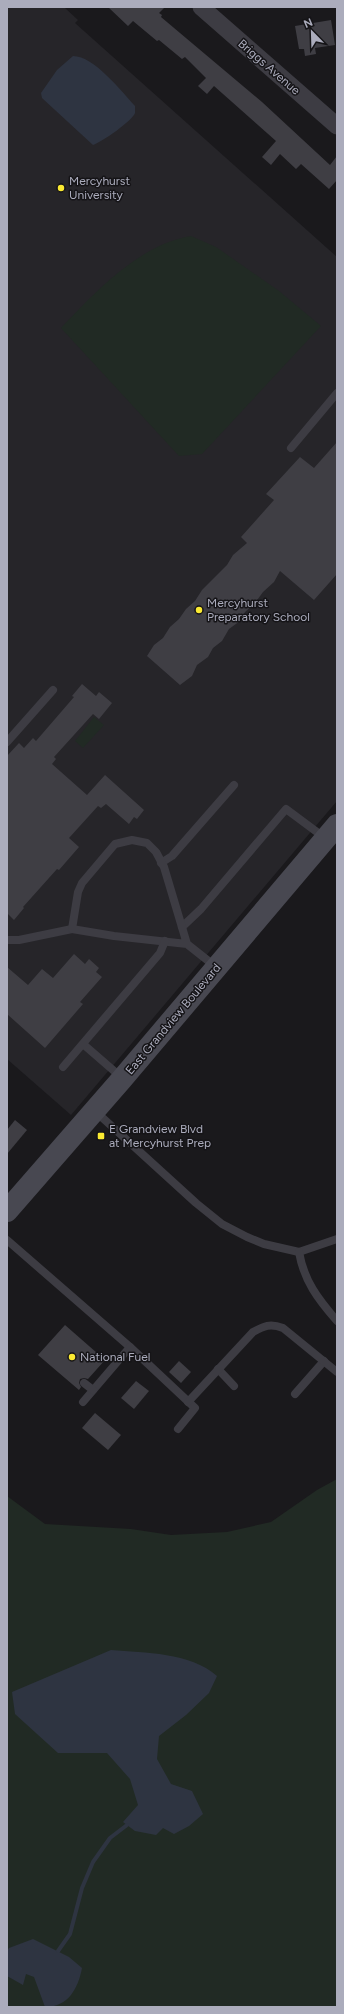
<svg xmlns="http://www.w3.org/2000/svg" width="344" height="2014" font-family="Figtree,sans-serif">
	<rect width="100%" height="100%" fill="#1a191c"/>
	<polygon fill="#262529" points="7,7 66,7 65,8 78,20 75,23 337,257 337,801 71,1115 7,1059"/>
	<g fill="#212a24">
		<path d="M191,236L216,247L279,291L321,326L202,454L179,456L61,328C95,292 140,244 191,236Z"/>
		<polygon points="94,717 104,725 83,748 75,741"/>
		<polygon points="337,1479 337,2007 7,2007 7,1496 45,1524 131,1529 171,1535 227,1532 271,1522 317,1490"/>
	</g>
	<g fill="#2e3441">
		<path d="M73,56C94,56 121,91 135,106C135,109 135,111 135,113C132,121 102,142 93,145L42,98L41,93L57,70Z"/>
		<path d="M111,1650C145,1653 190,1652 217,1676L209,1693L186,1715L159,1736L157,1759L171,1784L192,1791L203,1814L189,1826L174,1834L163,1828L156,1835L135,1831L123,1822L138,1805L130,1779L107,1753H58L15,1714L12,1692Z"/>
		<path d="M33,1939L69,1957L82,1968C78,1989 68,2007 45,2007L34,1977L26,1974L23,1985L7,1976V1951L9,1948Z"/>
	</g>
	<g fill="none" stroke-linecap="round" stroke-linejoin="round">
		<polyline stroke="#2e3441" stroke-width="4" points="58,1951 70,1934 82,1888 93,1862 110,1838 127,1825"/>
	</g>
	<g fill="#3f3e44">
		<polygon points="108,7 165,7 159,13 162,15 161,17 262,102 330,165 337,156 337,180 329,189 301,164 296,169 280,154 271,165 262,157 276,141 214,86 207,94 198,86 206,78 185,57 182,59 159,40 157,41 133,21 128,26"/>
		<polygon points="331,20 335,45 315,48 316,54 305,56 304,49 299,49 295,26"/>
		<polygon points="337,442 337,574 314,600 280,571 274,582 263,592 255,603 245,612 240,621 229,629 222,641 213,648 208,657 197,665 192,676 180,685 147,656 154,645 163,638 170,627 179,619 186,609 195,601 202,590 227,565 233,555 247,543 241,537 274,500 266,494 300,457 314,468"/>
		<polygon points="82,684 96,696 99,692 112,703 99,719 93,714 54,757 56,759 52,764 87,795 105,775 144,810 137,819 134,817 129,824 106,804 101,808 98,806 69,838 79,847 59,870 57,869 23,907 24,908 14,920 7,913 7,756 19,743 24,748 33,738 36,741 74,697 72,696"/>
		<polygon points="74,954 85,964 89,959 99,968 96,972 102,977 80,1002 83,1004 45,1048 7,1014 7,967 28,985 42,969 53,978"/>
		<polygon points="15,1120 27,1130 7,1154 7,1130"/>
		<polygon points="65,1325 105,1360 88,1379 84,1378 80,1379 79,1383 81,1387 79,1390 38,1355"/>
		<polygon points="179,1361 191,1372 181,1383 169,1372"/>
		<polygon points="136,1381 149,1391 134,1409 121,1398"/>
		<polygon points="95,1413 121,1435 108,1450 82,1428"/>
	</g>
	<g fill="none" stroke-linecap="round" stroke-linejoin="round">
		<g stroke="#3d3c43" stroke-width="8">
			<polyline points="291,448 337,393"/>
			<polyline points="7,742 53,690"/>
			<polyline points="161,863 172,856 234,785"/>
			<polyline points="182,927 201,909 286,809 325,838"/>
			<polyline points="7,940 19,940 72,929"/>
			<polyline points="187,944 114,936 72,929 78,892 82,883 115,844 132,840 147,843 156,852 164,867 187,944 216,967"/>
			<polyline points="83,1044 121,1077"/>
			<polyline points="63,1067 160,953 165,941"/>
			<polyline points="95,1111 196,1203 222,1224 247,1237 264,1244 299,1252 337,1239"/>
			<polyline points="7,1240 130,1347 83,1402"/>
			<path d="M299,1252C304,1281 318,1299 337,1321"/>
			<polyline points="130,1347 195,1408 178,1429"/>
			<polyline points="218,1369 234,1386"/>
			<polyline points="84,1383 93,1390"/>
			<polyline points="295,1394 324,1361"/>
			<path d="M188,1402L253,1332C264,1326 270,1323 283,1328L337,1372"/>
		</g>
		<polyline stroke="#3d3c43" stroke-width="17" points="201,7 337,126"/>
		<polyline stroke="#484851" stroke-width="22" points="7,1211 122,1079 337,825"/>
	</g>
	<g fill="#fbea32" stroke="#151417" stroke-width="1.5">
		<circle cx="61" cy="188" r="4"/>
		<circle cx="199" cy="610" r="4"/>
		<rect x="97" y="1132" width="8" height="8" rx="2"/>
		<circle cx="72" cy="1357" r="4"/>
	</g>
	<g text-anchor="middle" stroke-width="3" stroke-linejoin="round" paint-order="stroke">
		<g font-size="12" fill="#abacbc" stroke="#151417">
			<text transform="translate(269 67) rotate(41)" y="4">Briggs Avenue</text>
			<text transform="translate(173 1019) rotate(-50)" y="4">East Grandview Boulevard</text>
		</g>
		<g font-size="12" fill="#abacbc" stroke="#151417" text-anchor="start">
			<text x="69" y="185">Mercyhurst<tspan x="69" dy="14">University</tspan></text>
			<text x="207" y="607">Mercyhurst<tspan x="207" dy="14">Preparatory School</tspan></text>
			<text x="109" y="1133">E Grandview Blvd<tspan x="109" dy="14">at Mercyhurst Prep</tspan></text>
			<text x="80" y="1361">National Fuel</text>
		</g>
	</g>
	<rect width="344" height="2014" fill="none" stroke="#abacbc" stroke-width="16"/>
	<g transform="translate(312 32) rotate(337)" stroke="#151417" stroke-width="3" paint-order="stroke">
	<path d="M0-3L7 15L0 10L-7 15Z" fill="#abacbc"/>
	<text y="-6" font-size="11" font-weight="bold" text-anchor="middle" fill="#abacbc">N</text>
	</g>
</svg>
